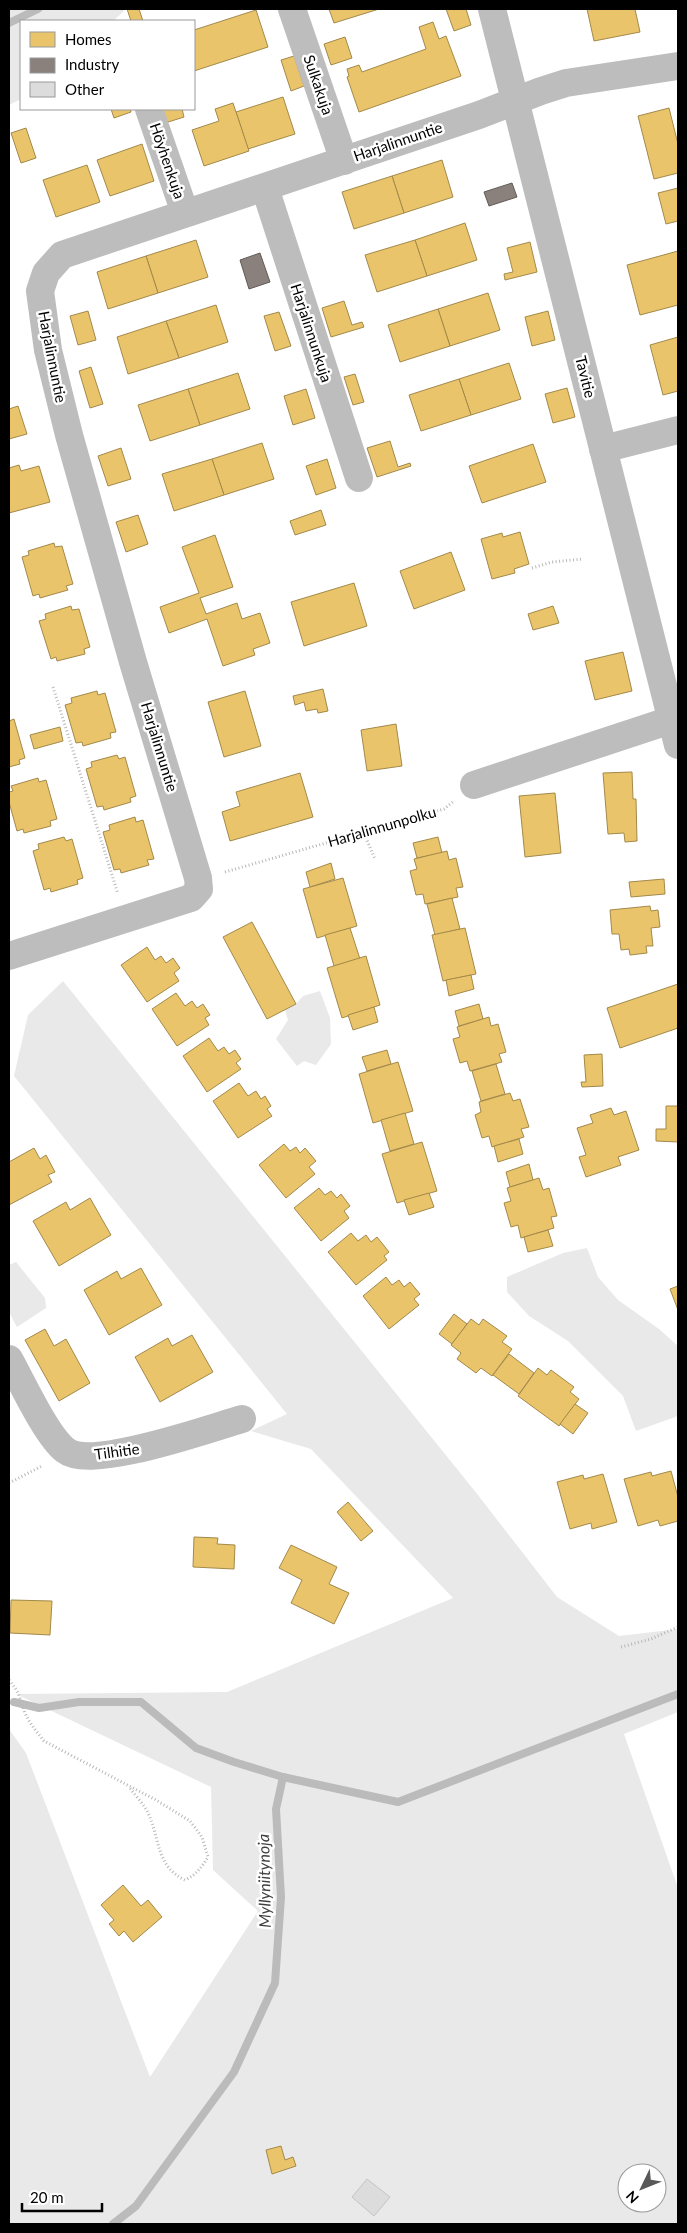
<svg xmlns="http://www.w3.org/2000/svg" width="687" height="2233" font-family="Lato,sans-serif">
	<rect width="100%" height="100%" fill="#fff"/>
	<g fill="#e9e9e9" fill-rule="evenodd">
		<polygon points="9,9 126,9 113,21 21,21 21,99 9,105"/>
		<path d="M63,981L474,1490L557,1597L619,1636L678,1629V1712L624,1734L678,1888V2224H9V1729L26,1753L150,2077L258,1911L213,1870L211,1787L16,1694L227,1692L453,1598L311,1449L251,1431L287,1414L14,1076L28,1015ZM627,2173H657V2203H627Z"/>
		<polygon points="320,991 330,1018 331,1044 316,1065 304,1061 297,1066 276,1039 288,1020 285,1010 296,1004 303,996"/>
		<polygon points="587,1248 598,1277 618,1300 659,1329 678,1346 678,1416 636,1431 623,1396 568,1341 529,1316 507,1292 507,1277 563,1253"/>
		<polygon points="16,1262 45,1298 46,1308 17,1327 9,1312 9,1265"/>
	</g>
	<g fill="#e9c46a" stroke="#a3894a">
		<polygon points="127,9 139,9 143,21 131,21"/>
		<polygon points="329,9 379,9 334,23"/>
		<polygon points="446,9 466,9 471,25 454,31"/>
		<polygon points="587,9 635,9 640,32 594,41"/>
		<polygon points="256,10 268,47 194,71 194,30"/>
		<polygon points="433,22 439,39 446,36 461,76 359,112 347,77 349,76 347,69 359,65 362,72 426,49 419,27"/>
		<polygon points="345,37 352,58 331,65 324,44"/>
		<polygon points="294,56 304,86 291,91 281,60"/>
		<polygon points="283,97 295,134 248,149 236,112"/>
		<polygon points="233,103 249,151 204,166 192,130 219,121 215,109"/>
		<polygon points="669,108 678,144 678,173 654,179 638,116"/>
		<polygon points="111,109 130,109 131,112 114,118"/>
		<polygon points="161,109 182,109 184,117 165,123"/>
		<polygon points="26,128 36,158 21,163 11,133"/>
		<polygon points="142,144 154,181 110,196 97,160"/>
		<polygon points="442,160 453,197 404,213 392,176"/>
		<polygon points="87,165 100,202 56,217 43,180"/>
		<polygon points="392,176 404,213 354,229 342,192"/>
		<polygon points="678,188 678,221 666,224 658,193"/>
		<polygon points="465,223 477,260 427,276 415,240"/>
		<polygon points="196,240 208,277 158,293 146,256"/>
		<polygon points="415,240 427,276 377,292 365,255"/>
		<polygon points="530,242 537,272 505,280 504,274 513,272 507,248"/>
		<polygon points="678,251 678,305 640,315 627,265"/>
		<polygon points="146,256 158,293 108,309 97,272"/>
		<polygon points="488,293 500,330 450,346 438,309"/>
		<polygon points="344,301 352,325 362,322 364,327 331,337 322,308"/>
		<polygon points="216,305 228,342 179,358 166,321"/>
		<polygon points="438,309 450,346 400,362 388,325"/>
		<polygon points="88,311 96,340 78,345 70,316"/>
		<polygon points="548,311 555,340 532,346 525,317"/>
		<polygon points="279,312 291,346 275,351 264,316"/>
		<polygon points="166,321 179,358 128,374 117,337"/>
		<polygon points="678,337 678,391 663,395 650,345"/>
		<polygon points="509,363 521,399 471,415 459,379"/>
		<polygon points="91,367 103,404 90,408 79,371"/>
		<polygon points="238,373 250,409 200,425 188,389"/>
		<polygon points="355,374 364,402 353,405 344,377"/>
		<polygon points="459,379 471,415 421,431 409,395"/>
		<polygon points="567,388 575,417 553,423 545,394"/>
		<polygon points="188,389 200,425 150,441 138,405"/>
		<polygon points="306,389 315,418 293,425 284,396"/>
		<polygon points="18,406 27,434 9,439 9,409"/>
		<polygon points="390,441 398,467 410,463 411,466 377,477 367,448"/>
		<polygon points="262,443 274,479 224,495 212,459"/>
		<polygon points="533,444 546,482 482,503 469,466"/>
		<polygon points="121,448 131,479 108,486 98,456"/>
		<polygon points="212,459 224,495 174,511 162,474"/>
		<polygon points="327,459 336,488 316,495 306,466"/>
		<polygon points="19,465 21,471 39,466 50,502 9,513 9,468"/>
		<polygon points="321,510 326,525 295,535 290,521"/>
		<polygon points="138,515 148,544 126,552 116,522"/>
		<polygon points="520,532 529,564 514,569 515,573 492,579 481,539 502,533 503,537"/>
		<polygon points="215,535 233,587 200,598 206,614 237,603 242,619 260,613 270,643 253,649 255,655 223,666 207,619 169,633 160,607 199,593 182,547"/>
		<polygon points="54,543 55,547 62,546 73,584 66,586 68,590 40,598 39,594 33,596 22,557 29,555 28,551"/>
		<polygon points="451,552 465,590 414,609 400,571"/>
		<polygon points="354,583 367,626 304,646 291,602"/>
		<polygon points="71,606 72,610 79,609 90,647 84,649 85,654 57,661 56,657 51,659 39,621 46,619 45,614"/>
		<polygon points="553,606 559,623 533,630 528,614"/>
		<polygon points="623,652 632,691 595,700 585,661"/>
		<polygon points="323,689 328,711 318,713 317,709 306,711 304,702 295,705 293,696"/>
		<polygon points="97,691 98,695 105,693 116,732 110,733 111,738 83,746 82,742 76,743 65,705 72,703 71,698"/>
		<polygon points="245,691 261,746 224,757 208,702"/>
		<polygon points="14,719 25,758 19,760 20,764 9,767 9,721"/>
		<polygon points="396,724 402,766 367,771 361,730"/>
		<polygon points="60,727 63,741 34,749 30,735"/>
		<polygon points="117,755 119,759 125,757 136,796 130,798 131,802 104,810 103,806 97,807 86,769 92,767 91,762"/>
		<polygon points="632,772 633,799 636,799 637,841 625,842 624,833 608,834 603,773"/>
		<polygon points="300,773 313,817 230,841 222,812 240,806 236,792"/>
		<polygon points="38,778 39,782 46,780 57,819 50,821 51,826 24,833 23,829 17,831 9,802 9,792 13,791 11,786"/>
		<polygon points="555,793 561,853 525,857 519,796"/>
		<polygon points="135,817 136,822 143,820 154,859 147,860 149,865 121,873 120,869 114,870 103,832 110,830 109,825"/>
		<polygon points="64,837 66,841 72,839 83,878 77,880 78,884 51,892 50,888 44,890 33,851 39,849 38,844"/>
		<polygon points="438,837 442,853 417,858 413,843"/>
		<polygon points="447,851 449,860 456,858 463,887 456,888 458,897 425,904 423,894 416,895 410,871 417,869 414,859"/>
		<polygon points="331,863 335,879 310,887 306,872"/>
		<polygon points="343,878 357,926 317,938 303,889"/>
		<polygon points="664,879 665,894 631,897 629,882"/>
		<polygon points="452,898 460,929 435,935 427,904"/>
		<polygon points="650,906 651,911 658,910 660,927 651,928 653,946 646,946 647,953 630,955 629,949 621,950 619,934 612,934 610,910"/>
		<polygon points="252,922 296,1004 267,1019 223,937"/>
		<polygon points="350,928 360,959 334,966 325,935"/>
		<polygon points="465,928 476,974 443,981 432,935"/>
		<polygon points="147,947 155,960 161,956 166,963 173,958 180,968 174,973 179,981 147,1002 121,965"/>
		<polygon points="366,956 380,1005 342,1018 327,968"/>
		<polygon points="471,975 474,989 449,996 446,980"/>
		<polygon points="678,984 678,1028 620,1048 607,1008"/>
		<polygon points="176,993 185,1006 192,1001 197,1008 203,1004 210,1015 205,1018 209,1025 177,1046 152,1009"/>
		<polygon points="479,1004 483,1019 459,1026 455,1011"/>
		<polygon points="374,1007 378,1022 353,1030 348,1015"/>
		<polygon points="489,1017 491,1026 498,1024 506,1052 499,1054 502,1062 470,1071 467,1061 460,1063 453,1039 460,1037 457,1027"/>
		<polygon points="209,1038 218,1051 224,1047 229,1054 235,1050 241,1059 236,1063 241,1069 207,1092 183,1056"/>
		<polygon points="387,1050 391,1064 367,1071 362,1057"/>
		<polygon points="602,1054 603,1086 582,1087 581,1082 586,1082 584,1055"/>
		<polygon points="398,1062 413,1111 373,1123 359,1074"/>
		<polygon points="496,1064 505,1094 481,1101 472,1071"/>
		<polygon points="239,1083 248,1096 256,1091 261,1099 265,1096 271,1106 267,1109 272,1116 238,1138 213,1101"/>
		<polygon points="510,1093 513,1101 520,1099 529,1127 521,1129 524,1137 492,1147 489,1136 482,1138 475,1115 481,1112 479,1102"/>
		<polygon points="666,1106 678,1106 678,1142 656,1141 656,1129 666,1129"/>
		<polygon points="611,1108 614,1115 626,1111 639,1150 618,1157 621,1165 586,1177 579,1157 586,1155 577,1128 593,1123 590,1115"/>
		<polygon points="405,1113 414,1144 390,1151 381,1120"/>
		<polygon points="519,1139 523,1154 498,1162 494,1146"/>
		<polygon points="422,1142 437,1191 397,1203 382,1154"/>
		<polygon points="284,1144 290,1151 296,1147 300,1153 305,1148 316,1161 309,1167 315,1174 286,1198 259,1165"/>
		<polygon points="34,1148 40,1159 46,1155 55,1172 48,1175 52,1182 9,1205 9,1162"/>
		<polygon points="529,1164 533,1180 510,1187 506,1172"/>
		<polygon points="539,1178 543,1190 549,1188 557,1216 551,1217 554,1228 521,1238 518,1225 511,1227 504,1203 511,1201 507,1188"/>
		<polygon points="319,1188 325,1195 331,1191 337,1198 341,1194 350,1206 344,1211 349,1218 321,1241 294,1208"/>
		<polygon points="429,1193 434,1207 409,1215 404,1200"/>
		<polygon points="90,1198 111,1235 59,1266 33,1221 66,1202 70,1210"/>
		<polygon points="548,1230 553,1246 528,1252 524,1237"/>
		<polygon points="351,1233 358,1241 366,1235 371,1242 377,1237 389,1252 384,1256 387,1260 356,1285 328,1252"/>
		<polygon points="141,1268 162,1305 109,1335 84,1290 117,1271 121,1279"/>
		<polygon points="386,1277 392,1285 399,1280 404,1287 410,1282 420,1294 414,1299 419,1305 389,1329 363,1296"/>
		<polygon points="678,1286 678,1310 670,1289"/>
		<polygon points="454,1314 467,1324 452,1344 439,1334"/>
		<polygon points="471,1319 479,1325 483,1319 507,1336 502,1342 512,1349 492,1376 481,1368 476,1373 457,1359 461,1353 451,1345"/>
		<polygon points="45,1329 54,1346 66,1339 90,1383 59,1401 25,1340"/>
		<polygon points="192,1335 213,1372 160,1402 135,1357 168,1338 172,1346"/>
		<polygon points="509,1354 534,1373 519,1394 493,1375"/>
		<polygon points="538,1368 547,1375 551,1370 574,1387 570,1392 579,1399 559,1426 518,1396"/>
		<polygon points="575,1404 588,1413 573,1434 560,1424"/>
		<polygon points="671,1471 678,1497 678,1521 660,1526 658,1520 638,1526 624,1479 651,1472 652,1476"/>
		<polygon points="603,1474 617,1522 592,1529 591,1523 570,1529 557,1482 583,1475 584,1479"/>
		<polygon points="348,1502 373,1531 361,1541 337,1512"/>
		<polygon points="194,1537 218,1538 217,1544 235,1545 234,1569 193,1567"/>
		<polygon points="291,1545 337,1567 329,1584 349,1593 334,1624 291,1603 302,1580 279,1568"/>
		<polygon points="11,1600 52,1601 50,1635 10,1633"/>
		<polygon points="123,1885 141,1906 148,1900 162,1917 133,1942 124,1931 119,1936 109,1924 114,1920 101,1905"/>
		<polygon points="281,2146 285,2160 293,2157 296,2166 272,2174 266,2150"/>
	</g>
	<g fill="#8a817c" stroke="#615a57">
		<polygon points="512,183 517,197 489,206 484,192"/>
		<polygon points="260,253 270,282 249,289 240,260"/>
	</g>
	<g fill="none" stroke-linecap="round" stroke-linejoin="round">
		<g stroke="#bbb" stroke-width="8">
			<polyline points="9,23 38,9"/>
			<polyline points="14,1702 39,1708 79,1702 141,1702 196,1748 234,1762 283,1777 398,1802 678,1694"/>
			<polyline points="113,2224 136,2206 234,2072 275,1983 281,1897 276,1809 283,1777"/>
		</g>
	</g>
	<polygon fill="#dcdcdc" stroke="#c4c4c4" points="367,2179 390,2197 374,2216 352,2197"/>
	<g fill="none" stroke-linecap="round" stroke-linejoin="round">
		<g stroke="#b8b8b8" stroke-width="3" stroke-dasharray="1 2.5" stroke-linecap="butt">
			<polyline points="532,568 552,562 583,559"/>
			<polyline points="53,687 118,894"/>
			<polyline points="363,831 375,859"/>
			<polyline points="225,872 444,809 454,801"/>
			<polyline points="9,1483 42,1466"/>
			<polyline points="621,1647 651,1639 678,1627"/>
			<path d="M9,1680C21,1694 19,1698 25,1713C30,1724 37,1732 44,1741L156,1800L190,1821L202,1837L208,1857C201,1868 196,1875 185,1880C156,1867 160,1838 148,1813C144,1804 135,1795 129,1787"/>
		</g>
		<g stroke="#bdbdbd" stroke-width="28">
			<polyline points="292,9 344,161"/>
			<polyline points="492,9 678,745"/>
			<polyline points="149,109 185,213"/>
			<polyline points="265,188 359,478"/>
			<polyline points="603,449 678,430"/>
			<polyline points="474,785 671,720"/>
			<polyline points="9,956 191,898 199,889 198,878 133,662 69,435 48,350 40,291 46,273 62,255 479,115 541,91 566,83 678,66"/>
			<path d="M9,1359C22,1382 46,1435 65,1450C91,1471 210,1428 242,1419"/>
		</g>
	</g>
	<g text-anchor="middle" stroke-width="5" stroke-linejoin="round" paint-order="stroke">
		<g font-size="15" fill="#000" stroke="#fff">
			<text transform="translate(318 85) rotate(71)" y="5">Sulkakuja</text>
			<text transform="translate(398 142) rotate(-19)" y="5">Harjalinnuntie</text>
			<text transform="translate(167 161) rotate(71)" y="5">Höyhenkuja</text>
			<text transform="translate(311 333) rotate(72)" y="5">Harjalinnunkuja</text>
			<text transform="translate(52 357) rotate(79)" y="5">Harjalinnuntie</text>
			<text transform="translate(585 377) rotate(76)" y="5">Tavitie</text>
			<text transform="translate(159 747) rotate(73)" y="5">Harjalinnuntie</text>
			<text transform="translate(382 827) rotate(-16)" y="5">Harjalinnunpolku</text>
			<text transform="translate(117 1452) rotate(-8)" y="5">Tilhitie</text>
		</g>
		<g font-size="16" font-style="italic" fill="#3f3f3f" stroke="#fff">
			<text transform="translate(264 1881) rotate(-91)" y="6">Myllyniitynoja</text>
		</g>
	</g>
	<rect width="687" height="2233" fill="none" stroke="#000000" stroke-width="20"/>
	<rect x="20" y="20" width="175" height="90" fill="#ffffff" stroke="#999999"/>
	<rect x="30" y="32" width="25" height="15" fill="#e9c46a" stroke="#999999"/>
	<text x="65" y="45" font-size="15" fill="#000000">Homes</text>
	<rect x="30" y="58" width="25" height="15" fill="#8a817c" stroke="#999999"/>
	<text x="65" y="70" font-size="15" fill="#000000">Industry</text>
	<rect x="30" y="82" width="25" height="15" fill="#dcdcdc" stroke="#999999"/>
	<text x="65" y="95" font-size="15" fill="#000000">Other</text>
	<g transform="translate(642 2188) rotate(227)"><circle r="24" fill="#ffffff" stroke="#999999"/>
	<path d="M0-4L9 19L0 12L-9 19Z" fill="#595959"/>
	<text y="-8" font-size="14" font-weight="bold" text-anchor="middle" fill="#000000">N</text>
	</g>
	<path d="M22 2203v8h80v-8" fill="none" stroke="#000000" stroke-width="2.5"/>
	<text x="30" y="2203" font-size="15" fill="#000000" stroke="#ffffff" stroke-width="4" paint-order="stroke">20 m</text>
</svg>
